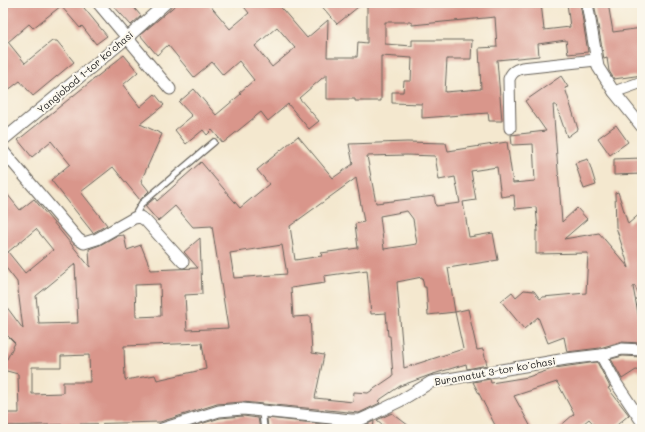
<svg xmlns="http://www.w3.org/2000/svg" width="645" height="432" font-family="Mali,sans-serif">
	<rect width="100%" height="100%" fill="#fbf7ec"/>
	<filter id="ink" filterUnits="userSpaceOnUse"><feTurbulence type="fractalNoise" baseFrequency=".025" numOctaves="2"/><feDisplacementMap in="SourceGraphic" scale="8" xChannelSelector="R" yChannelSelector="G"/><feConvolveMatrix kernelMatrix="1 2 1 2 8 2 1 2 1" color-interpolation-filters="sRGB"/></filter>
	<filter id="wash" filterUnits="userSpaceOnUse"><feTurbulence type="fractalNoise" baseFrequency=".012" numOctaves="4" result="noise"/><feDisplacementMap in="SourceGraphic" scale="16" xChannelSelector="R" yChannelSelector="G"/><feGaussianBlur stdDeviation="0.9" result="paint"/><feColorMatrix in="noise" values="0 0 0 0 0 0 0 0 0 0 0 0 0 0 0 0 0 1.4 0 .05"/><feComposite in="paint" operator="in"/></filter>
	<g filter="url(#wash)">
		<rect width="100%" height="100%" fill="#f4e8cf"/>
		<g id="blocks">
			<g fill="#d9968b" fill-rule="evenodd">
				<polygon points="3,3 80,3 107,36 96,44 82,26 80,28 61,6 33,28 29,24 8,42 25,63 52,41 57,41 74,62 33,96 20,81 3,94"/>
				<polygon points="111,3 130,3 141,16 131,25"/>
				<path d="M178,3H208L230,29L249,13L241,3H277L307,38L328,20L327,57H357L358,42L367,43V3H541L544,30L570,27L567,3H580L588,52L568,54L566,40L538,44L539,56L497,60L502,121H489L488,113L422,118V104L392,103V92H403L404,81H411L412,58L381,56V101H355V99H327V74L299,98L319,121L309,129L288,104L268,121L261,112L223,143L212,130L207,135L203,130L186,144L175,130L192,116L179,102L194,89L216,115L241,94L239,93L254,80L239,61L223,75L212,62L194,77L168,45L157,55L140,35ZM495,17L497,47L479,48L481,89L445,92L447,59H471L472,40H412V46L385,44V22H412V25ZM277,27L295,48L272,67L255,46Z"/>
				<polygon points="319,3 363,3 337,24"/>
				<polygon points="594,3 608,3 613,32 642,28 642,75 614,79 609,71 607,58 604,59"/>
				<polygon points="124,55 138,72 123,85 140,107 155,94 164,105 140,124 162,134 141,181 149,191 140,200 113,167 81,192 107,225 93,233 51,180 70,164 51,141 32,157 18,140"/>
				<path d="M561,76L568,87L565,88L578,129L567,137L556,105H553L562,222L577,208L587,219L564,239L599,233L629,268L616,227L615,193L618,192L628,224L642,212V300H640L635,286L633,287L639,319H642V343L620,342L600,348L567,352L564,337L548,343L538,317L524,329L501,301L512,292L516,297L524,290L534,291L540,299L543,297L586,293L588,253L536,254V231H538L536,207L515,209L514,195L501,197L497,167L471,171L476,200L463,202L469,237L493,233L498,260L448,268L455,312L468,309L477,350L483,349L487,365L467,369L466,364L430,375L400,386L378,401L380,403L359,413L242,402L217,404L160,422L3,426V413H19L18,374L3,370V358L7,359L15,343L3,331V302L23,329L17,282L3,264V189L20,210L34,199L90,267L89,249L100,245L116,236L124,235L127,250L141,245L151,270L198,268L184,252L200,238L202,294L185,295L187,330L228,328L212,226L193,227L175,206L158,221L145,206L155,198L157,201L201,162L240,208L269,184L257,170L298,136L333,178L353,164L349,144L407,142L446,143L448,151L507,142L513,183L535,181L533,144L512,145L511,135L546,131L525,101ZM407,155L435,156L439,180L455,177L460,203L436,206L434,196L376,203L367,156ZM356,178L364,222L355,224L358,248L321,253L322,256L295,260L290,226ZM407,211L413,219L417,244L384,249L380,216ZM36,229L53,250L25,273L8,252ZM282,245L287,274L234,278L230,253ZM75,264L78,323L39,324L36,296ZM367,270L371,314L386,313L388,336H390L393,376L368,393L354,392L353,402L315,398L324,355L312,353L310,316L293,317L291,288L325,283L324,276ZM422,277L424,287H426L428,315L455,312L463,349L404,368L397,282ZM160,284L161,316L136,317L135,285ZM202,343L206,369L157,380L155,375L125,380L124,346ZM89,355L90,382H63V393L32,394V367H61V356Z"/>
				<polygon points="616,125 628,142 610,155 598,138"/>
				<polygon points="642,158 642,174 614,175 614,159"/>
				<polygon points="588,159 596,185 584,189 575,163"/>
				<polygon points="623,356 642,357 642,371 636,370 622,379 611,359"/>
				<polygon points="597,362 610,387 608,388 629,415 612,429 598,429 589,419 577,429 557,429 574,414 557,382 514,396 532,429 497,429 473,382 490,379 491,383 528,377 555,368"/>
				<polygon points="392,413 413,429 388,429 377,420"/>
				<polygon points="243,416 258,418 260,429 185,429 220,418"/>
				<polygon points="267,418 351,427 363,426 374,421 373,429 268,429"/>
			</g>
		</g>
	</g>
	<g filter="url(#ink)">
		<use href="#blocks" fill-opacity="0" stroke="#68635b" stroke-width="1"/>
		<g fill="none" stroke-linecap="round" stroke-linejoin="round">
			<defs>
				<g id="service">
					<polyline points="134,217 142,203 214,142"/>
					<polyline points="262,411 264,429"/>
				</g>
				<g id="minor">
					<polyline points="98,3 170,89"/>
					<polyline points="587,3 598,67 614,92 642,127"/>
					<polyline points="614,92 642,82"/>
					<path d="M510,128L509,79C512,72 515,70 522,68L596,60"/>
					<polyline points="3,140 127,38 166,3"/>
					<polyline points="3,151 78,239 84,243 97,239 134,218 140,217 145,220 183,262"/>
					<polyline points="601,355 616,383 642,422"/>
					<polyline points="162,429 219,411 243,409 351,420 360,420 369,416 400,401 431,382 566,359 601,355 622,349 642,350"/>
				</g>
			</defs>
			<use href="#service" stroke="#68635b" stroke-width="8"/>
			<use href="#minor" stroke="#68635b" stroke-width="13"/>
			<use href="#service" stroke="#fff" stroke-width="5.5"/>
			<use href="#minor" stroke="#fff" stroke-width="11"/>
		</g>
	</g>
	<g text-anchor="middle" stroke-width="4" stroke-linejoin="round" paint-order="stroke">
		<g font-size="10" fill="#1c1c1c" stroke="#fbf7ec">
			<text transform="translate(85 72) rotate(-40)" y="4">Yangiobod 1-tor koʼchasi</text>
			<text transform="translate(495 371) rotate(-10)" y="4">Buramatut 3-tor koʼchasi</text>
		</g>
	</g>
	<rect width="645" height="432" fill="none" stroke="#fbf7ec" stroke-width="16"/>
</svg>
